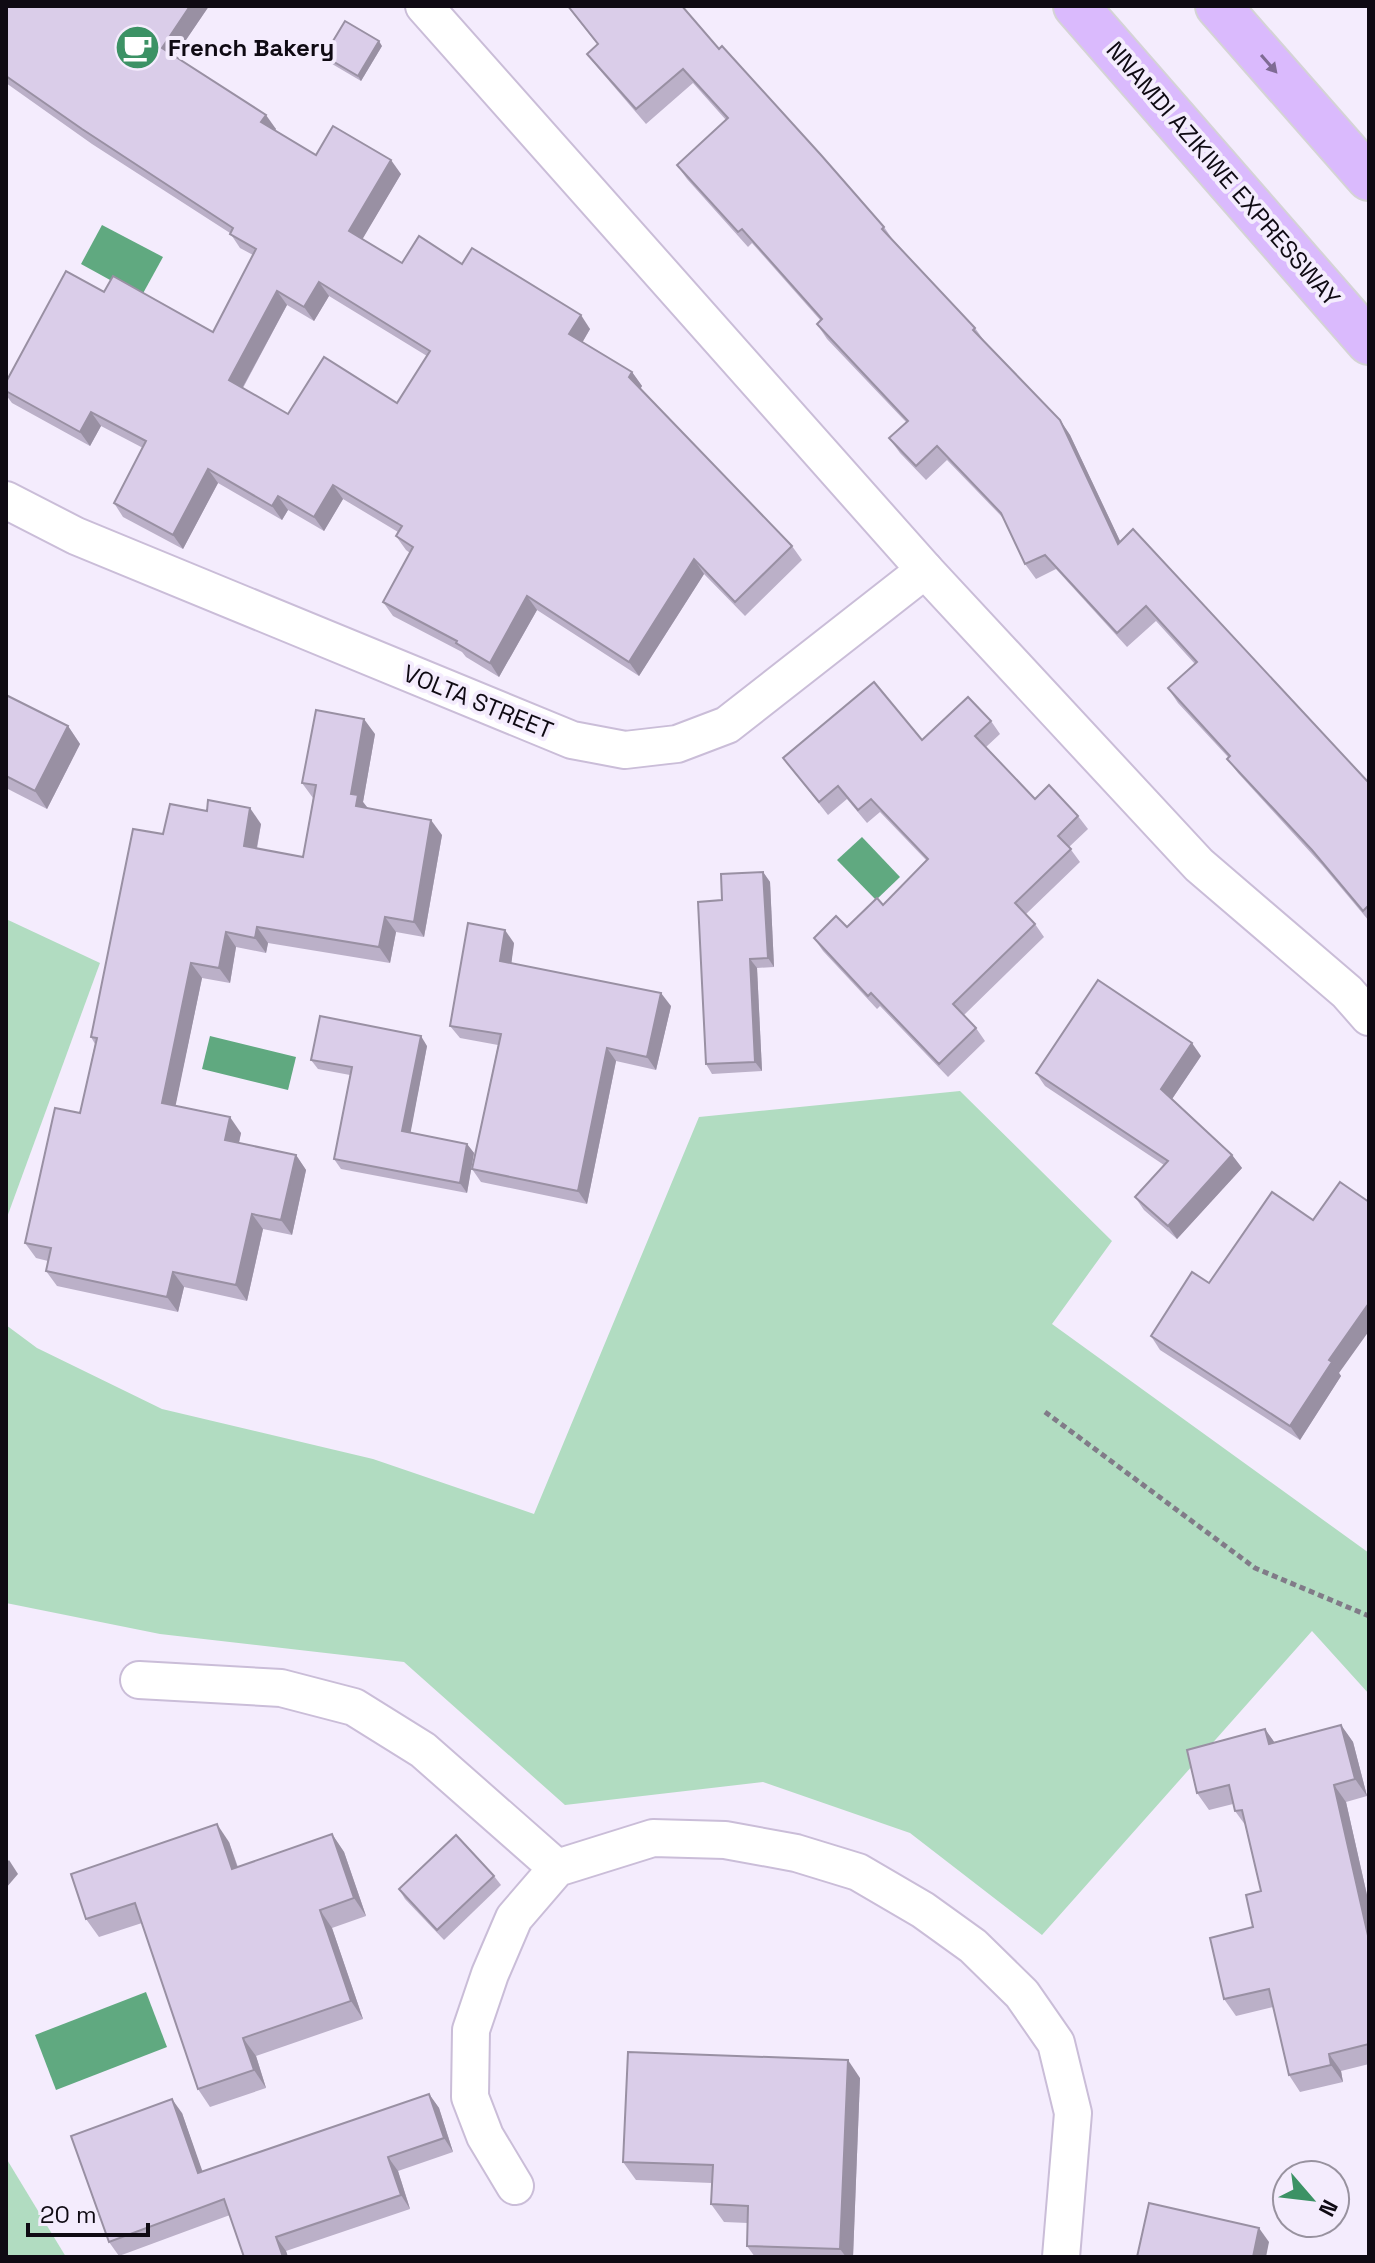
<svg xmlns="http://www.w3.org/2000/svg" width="1375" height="2263" font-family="'Space Grotesk',sans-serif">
	<rect width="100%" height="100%" fill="#f4ecfd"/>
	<g fill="#b1dcc1">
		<polygon points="6,919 100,963 6,1220"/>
		<polygon points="960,1091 1112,1241 1052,1324 1369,1553 1369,1694 1312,1631 1042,1935 910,1833 763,1782 565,1805 404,1662 160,1634 6,1603 6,1325 37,1348 162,1409 373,1459 534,1514 699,1117"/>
		<polygon points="6,2158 66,2257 6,2257"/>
	</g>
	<g fill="#60a980">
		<polygon points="102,225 163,257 141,297 81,264"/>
		<polygon points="862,837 900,877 876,900 837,860"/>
		<polygon points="210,1036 296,1057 288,1090 202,1069"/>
		<polygon points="146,1992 167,2047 56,2090 35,2035"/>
	</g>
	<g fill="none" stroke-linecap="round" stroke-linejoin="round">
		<defs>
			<g id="street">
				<polyline points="424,6 925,570 1199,865 1347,992 1369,1017"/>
				<polyline points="6,500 76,536 572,740 625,750 677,744 727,725 925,570"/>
				<polyline points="139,1680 281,1688 354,1707 423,1750 557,1868"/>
				<polyline points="515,2186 485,2136 470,2097 471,2030 490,1974 514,1918 557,1868 653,1838 725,1840 796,1853 858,1872 923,1910 973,1946 1022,1994 1056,2043 1073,2113 1061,2257"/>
			</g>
			<g id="highway">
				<polyline points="1076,6 1369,342"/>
				<polyline points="1218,6 1369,178"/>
			</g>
		</defs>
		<use href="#street" stroke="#cabdd8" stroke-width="40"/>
		<use href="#highway" stroke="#d4d3d5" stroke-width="48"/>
		<polyline stroke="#817b88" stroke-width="5" stroke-dasharray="6 4" stroke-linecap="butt" points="1045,1412 1255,1568 1369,1616"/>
		<use href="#street" stroke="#fff" stroke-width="36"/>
		<use href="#highway" stroke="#dabafd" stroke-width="44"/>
	</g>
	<g fill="#bbb0c8" fill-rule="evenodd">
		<path d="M6,6H209L175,56L276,129L275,130L316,155L401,174L362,239L402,263L462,264L590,329L582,343L632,372L642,386L640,389L792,546L802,560L745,616L704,574L639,676L537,610L499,677L466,657L462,652L393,616L383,602L410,553L406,550L396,536L398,532L343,499L324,531L288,510L282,520L218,483L183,549L123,517L114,503L143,448L101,426L90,446L12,403L6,395V382L104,292L213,332L253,255L240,248L230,233L92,144L6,83ZM329,296L427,356L397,403L288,414L243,388L287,305L314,321Z"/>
		<polygon points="567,6 682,6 719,49 884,227 893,240 975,328 985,342 1060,420 1070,435 1120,541 1369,783 1369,921 1322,865 1238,773 1227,759 1228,757 1178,703 1168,688 1195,664 1156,621 1127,647 1056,569 1036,579 1025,564 1005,520 947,460 926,480 900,453 889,438 906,422 827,339 817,324 821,321 752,243 748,247 687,179 677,165 726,120 693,83 646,124 598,68 587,54 598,45"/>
		<polygon points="382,46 361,81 327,61 324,56"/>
		<polygon points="6,695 68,726 80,744 47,809 6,788"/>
		<polygon points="991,721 1000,734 986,747 1035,799 1078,816 1088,829 1069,847 1080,862 1026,914 1035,924 1044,937 964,1015 976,1028 985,1041 948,1077 880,1006 877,1009 823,951 814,938 847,927 883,905 927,861 880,812 867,823 847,799 828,815 783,758 922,740"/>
		<polygon points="375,734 363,802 368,808 442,835 424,937 396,932 390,963 268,943 266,953 236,947 230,983 202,978 175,1106 241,1133 239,1143 296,1155 306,1170 292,1235 263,1229 247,1301 184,1287 178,1312 57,1286 46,1271 48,1261 36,1258 25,1243 80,1113 95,1044 91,1037 163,834 261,824 257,849 303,857 313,798 302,783"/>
		<polygon points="763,872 770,882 774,967 757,968 762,1071 712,1074 706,1064 722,900"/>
		<polygon points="514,943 511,963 671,1006 656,1070 616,1061 587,1204 481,1182 472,1169 498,1045 460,1038 450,1026"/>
		<polygon points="427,1046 410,1133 467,1144 474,1153 467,1193 341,1169 334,1159 350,1075 318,1069 311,1060"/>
		<polygon points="1201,1056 1172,1099 1232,1155 1242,1168 1177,1239 1144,1210 1135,1197 1164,1165 1045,1086 1036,1073"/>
		<polygon points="1151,1336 1339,1373 1341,1376 1300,1440 1160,1350"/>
		<polygon points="1341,1725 1353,1742 1367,1796 1346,1802 1369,1904 1369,2064 1341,2071 1343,2082 1300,2092 1289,2075 1273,2007 1236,2016 1224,1999 1253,1927 1261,1891 1246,1826 1235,1811 1233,1804 1209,1810 1197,1793 1265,1729 1274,1742"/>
		<polygon points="332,1834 344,1852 366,1916 332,1928 363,2019 256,2056 266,2088 210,2107 198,2089 142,1923 99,1937 86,1919 229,1842 238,1867"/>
		<polygon points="494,1876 501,1885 444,1940 405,1899 399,1889"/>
		<polygon points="860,2078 853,2257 755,2257 747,2246 748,2223 724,2222 711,2204 712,2183 636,2180 623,2162"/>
		<polygon points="429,2094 439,2108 453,2152 398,2171 410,2209 286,2251 288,2257 244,2257 230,2215 119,2256 109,2242 182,2113 202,2172"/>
	</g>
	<g fill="#9990a3">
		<polygon points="190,6 209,6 171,62 162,48"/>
		<polygon points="379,41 382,46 361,81 358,76"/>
		<polygon points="266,115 276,129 271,136 261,122"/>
		<polygon points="391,160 401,174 359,245 349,231"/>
		<polygon points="319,282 329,296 314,321 304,307"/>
		<polygon points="277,291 287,305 239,394 229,380"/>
		<polygon points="581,315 590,329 579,348 569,334"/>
		<polygon points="632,372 642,386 639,391 629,377"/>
		<polygon points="91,412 101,426 90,446 80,432"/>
		<polygon points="1060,420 1070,435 1128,558 1118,544"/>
		<polygon points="208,469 218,483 183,549 173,535"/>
		<polygon points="333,485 343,499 324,531 314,517"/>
		<polygon points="278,496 288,510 282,520 272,506"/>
		<polygon points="694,559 704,574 639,676 629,662"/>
		<polygon points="527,596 537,610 499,677 490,663"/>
		<polygon points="364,719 375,734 363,802 369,810 356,806 351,794"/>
		<polygon points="68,726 80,744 47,809 35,791"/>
		<polygon points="250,808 261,824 254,862 244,846"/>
		<polygon points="431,820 442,835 424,937 414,922"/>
		<polygon points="763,872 770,882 774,967 768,958"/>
		<polygon points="385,917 396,932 390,963 379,947"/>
		<polygon points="257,927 268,943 266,953 255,938"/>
		<polygon points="505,930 514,943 510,974 500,961"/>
		<polygon points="226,932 236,947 230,983 219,968"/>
		<polygon points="750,959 757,968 762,1071 755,1062"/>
		<polygon points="191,963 202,978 173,1118 162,1103"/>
		<polygon points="661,993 671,1006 656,1070 647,1057"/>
		<polygon points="421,1036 427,1046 409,1141 402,1131"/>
		<polygon points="1192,1043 1201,1056 1170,1102 1161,1089"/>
		<polygon points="607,1048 616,1061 587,1204 578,1191"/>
		<polygon points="230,1117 241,1133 236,1155 225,1140"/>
		<polygon points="467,1144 474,1153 467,1193 460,1183"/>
		<polygon points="296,1155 306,1170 292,1235 281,1220"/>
		<polygon points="1232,1155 1242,1168 1177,1239 1168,1226"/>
		<polygon points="252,1214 263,1229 247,1301 236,1285"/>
		<polygon points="173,1272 184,1287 178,1312 167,1297"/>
		<polygon points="1369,1303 1369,1331 1339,1373 1341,1376 1300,1440 1290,1426 1329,1360"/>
		<polygon points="1341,1725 1353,1742 1367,1796 1355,1779"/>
		<polygon points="1265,1729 1277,1746 1269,1744"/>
		<polygon points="1334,1785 1346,1802 1369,1904 1369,1940"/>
		<polygon points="217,1824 229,1842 244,1887 232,1869"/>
		<polygon points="332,1834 344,1852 366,1916 354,1898"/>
		<polygon points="9,1860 18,1874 6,1888 6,1863"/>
		<polygon points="320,1910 332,1928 363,2019 351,2001"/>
		<polygon points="243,2038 256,2056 266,2088 254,2070"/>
		<polygon points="1329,2054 1341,2071 1343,2082 1331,2065"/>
		<polygon points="848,2060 860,2078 853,2257 846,2257 840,2249"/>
		<polygon points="429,2094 439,2108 453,2152 444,2138"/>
		<polygon points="172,2099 182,2113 208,2187 198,2173"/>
		<polygon points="388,2157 398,2171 410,2209 401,2195"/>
		<polygon points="1259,2228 1269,2242 1266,2257 1253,2257"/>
		<polygon points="276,2237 286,2251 288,2257 283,2257"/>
	</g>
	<g fill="#dacde9" stroke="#9990a3" stroke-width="2" fill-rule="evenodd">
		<path d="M6,6H190L162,48L266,115L261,122L316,155L333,126L391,160L349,231L402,263L419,236L462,264L472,248L581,315L569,334L632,372L629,377L792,546L735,602L694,559L629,662L527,596L490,663L456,643L457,641L383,602L413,547L396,536L402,526L333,485L314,517L278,496L272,506L208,469L173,535L114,503L146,441L91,412L80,432L6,391V382L66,271L104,292L113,276L213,332L256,249L230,234L233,228L82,129L6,76ZM319,282L430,351L397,403L324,357L288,414L229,380L277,291L304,307Z"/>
		<polygon points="568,6 682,6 719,49 722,46 821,155 884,227 882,229 975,328 973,330 1060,420 1118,544 1133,529 1369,783 1369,905 1363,911 1312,850 1227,759 1230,756 1168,688 1197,662 1146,606 1117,633 1045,555 1025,564 1001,513 937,446 916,466 889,438 908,421 817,324 822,319 742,229 738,232 677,165 728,118 683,69 636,109 587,54 598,44"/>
		<polygon points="345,21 379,41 358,76 324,56"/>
		<polygon points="874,682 922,740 968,697 991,721 975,736 1035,799 1049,785 1078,816 1058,836 1071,849 1015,903 1035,924 953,1004 976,1028 939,1064 871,993 868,996 814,938 836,916 847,927 877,898 883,905 928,859 871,799 858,810 838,786 819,802 783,758"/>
		<polygon points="6,695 68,726 35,791 6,776"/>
		<polygon points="316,710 364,719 351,794 358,795 356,806 431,820 414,922 385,917 379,947 257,927 255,938 226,932 219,968 191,963 162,1103 230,1117 225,1140 296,1155 281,1220 252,1214 236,1285 173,1272 167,1297 46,1271 51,1248 25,1243 55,1108 80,1113 97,1038 91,1037 133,829 163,834 170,804 207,811 208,800 250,808 244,846 303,857 316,785 302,783"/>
		<polygon points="763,872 768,958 750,959 755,1062 706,1064 698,902 722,900 721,874"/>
		<polygon points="468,923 505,930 500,961 661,993 647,1057 607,1048 578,1191 472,1169 501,1034 450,1026"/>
		<polygon points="1098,980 1192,1043 1161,1089 1232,1155 1168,1226 1135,1197 1168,1161 1036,1073"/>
		<polygon points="320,1016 421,1036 402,1131 467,1144 460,1183 334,1159 352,1067 311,1060"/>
		<polygon points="1340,1182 1369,1202 1369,1303 1329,1360 1332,1362 1290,1426 1151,1336 1192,1272 1209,1283 1272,1192 1313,1220"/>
		<polygon points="1341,1725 1355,1779 1334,1785 1369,1940 1369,2021 1368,2022 1369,2044 1329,2054 1331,2065 1289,2075 1269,1989 1224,1999 1210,1938 1253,1927 1246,1895 1261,1891 1242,1810 1235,1811 1229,1785 1197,1793 1187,1750 1265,1729 1269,1744"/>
		<polygon points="217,1824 232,1869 332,1834 354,1898 320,1910 351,2001 243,2038 254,2070 198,2089 135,1903 86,1919 71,1874"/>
		<polygon points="456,1835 494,1876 437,1930 399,1889"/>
		<polygon points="628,2052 848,2060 840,2249 747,2246 748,2206 711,2204 713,2165 623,2162"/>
		<polygon points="429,2094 444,2138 388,2157 401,2195 276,2237 283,2257 244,2257 224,2199 109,2242 71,2136 172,2099 198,2173"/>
		<polygon points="1149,2203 1259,2228 1253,2257 1137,2257"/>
	</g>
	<defs><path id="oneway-solid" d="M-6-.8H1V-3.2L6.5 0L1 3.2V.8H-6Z" transform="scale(2)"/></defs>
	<use fill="#7f6b94" href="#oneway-solid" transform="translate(1269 64) rotate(49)"/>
	<defs>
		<symbol id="cafe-disc" viewBox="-11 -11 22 22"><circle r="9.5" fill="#3c9265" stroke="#f4ecfd"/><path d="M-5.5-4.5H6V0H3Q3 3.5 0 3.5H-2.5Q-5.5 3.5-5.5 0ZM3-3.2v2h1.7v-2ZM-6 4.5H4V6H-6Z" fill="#fff"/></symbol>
	</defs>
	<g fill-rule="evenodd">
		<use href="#cafe-disc" x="112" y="22" width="51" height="51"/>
	</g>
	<g text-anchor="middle" stroke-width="8" stroke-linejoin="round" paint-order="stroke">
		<g font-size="24" font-weight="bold" fill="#0f0a13" stroke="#f4ecfd" text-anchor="start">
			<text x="168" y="56">French Bakery</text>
		</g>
		<g font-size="24" fill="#0f0a13" stroke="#f4ecfd">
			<text transform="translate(1223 174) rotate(49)" y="8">NNAMDI AZIKIWE EXPRESSWAY</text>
			<text transform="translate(478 702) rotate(22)" y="8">VOLTA STREET</text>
		</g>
	</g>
	<rect width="1375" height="2263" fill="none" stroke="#0f0a13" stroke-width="16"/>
	<g transform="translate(1311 2199) rotate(118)"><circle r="38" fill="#f4ecfd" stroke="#98929f" stroke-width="2"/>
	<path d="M0-6L14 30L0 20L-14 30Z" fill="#3c9265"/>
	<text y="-12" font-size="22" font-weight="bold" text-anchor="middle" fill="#0f0a13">N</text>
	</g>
	<path d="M28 2223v12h120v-12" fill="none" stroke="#0f0a13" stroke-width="4"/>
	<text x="40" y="2223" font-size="24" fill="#0f0a13" stroke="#f4ecfd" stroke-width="6" paint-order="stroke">20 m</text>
</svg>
